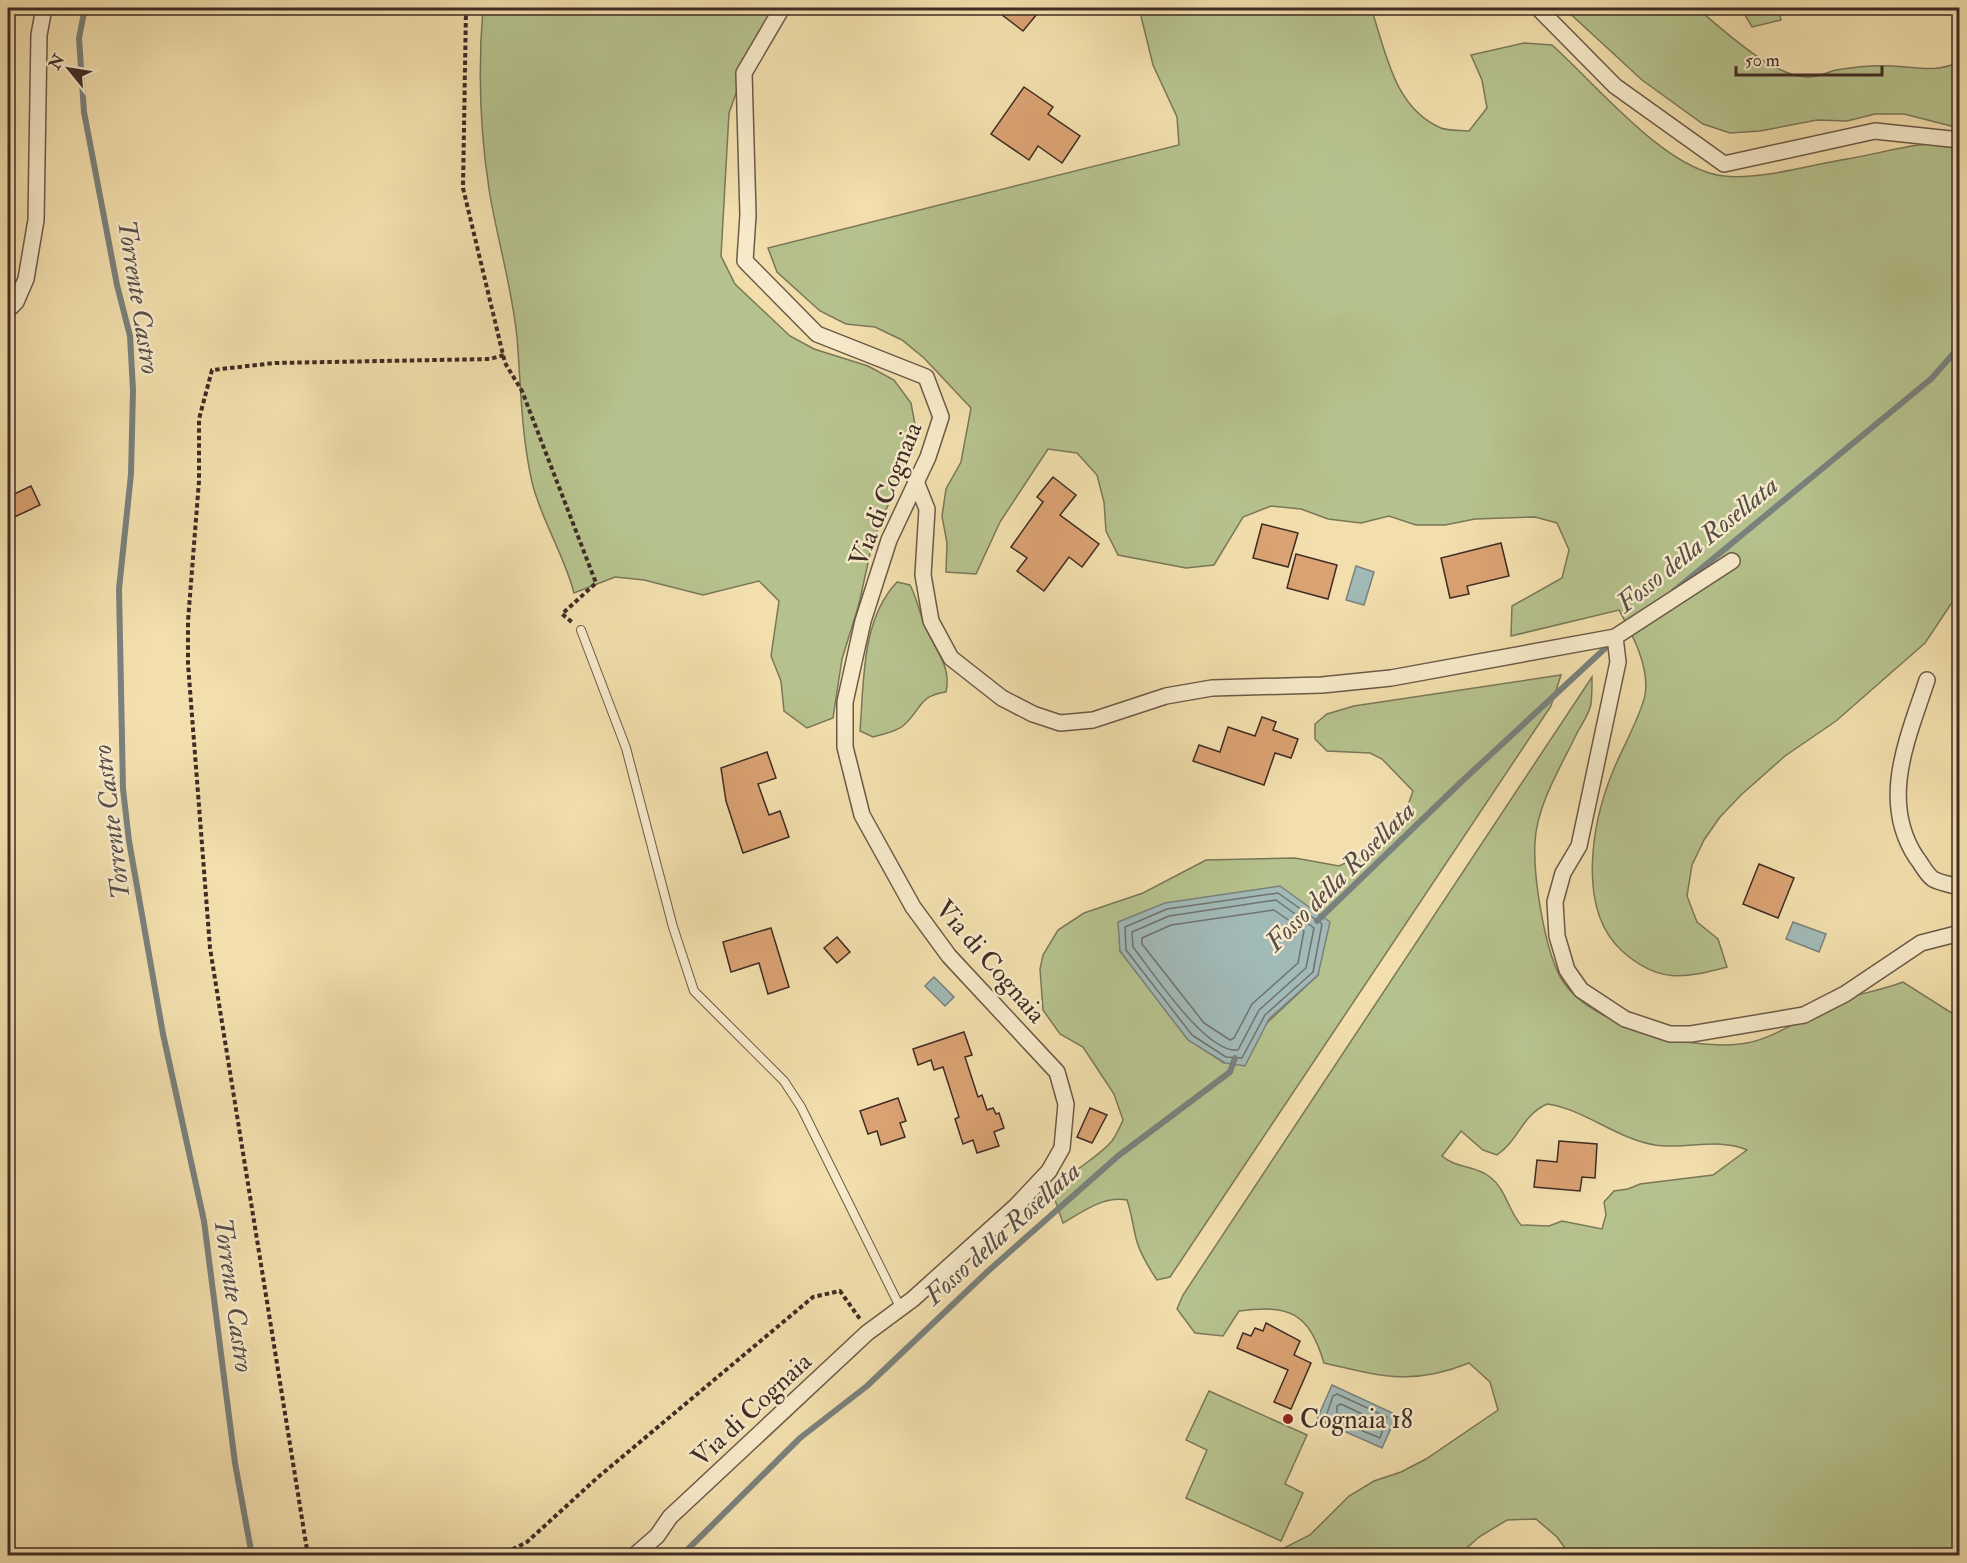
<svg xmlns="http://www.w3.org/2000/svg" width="1967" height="1563" font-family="'IM FELL Double Pica',serif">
	<rect width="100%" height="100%" fill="#f2dfad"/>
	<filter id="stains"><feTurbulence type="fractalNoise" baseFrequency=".00333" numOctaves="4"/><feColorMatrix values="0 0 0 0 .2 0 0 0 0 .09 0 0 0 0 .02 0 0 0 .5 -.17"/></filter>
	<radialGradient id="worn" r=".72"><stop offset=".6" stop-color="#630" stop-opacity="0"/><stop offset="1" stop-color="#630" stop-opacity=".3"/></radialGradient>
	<g fill="#b6c28d" stroke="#7a7759" stroke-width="1.5" fill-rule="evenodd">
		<path d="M483,8H781L748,60L729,113L721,256L735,284L790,336L814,349L868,366L894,380L911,403L916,430L909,457L873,540L859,604L842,659L833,718L807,728L784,711L781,681L771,656L779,601L759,581L703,595L644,580L615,577L574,593C564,554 541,520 532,482C521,434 521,386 517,337C512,287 497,239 489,189C480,130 478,68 483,8Z"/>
		<path d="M1139,8H1371C1386,51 1393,107 1441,128C1449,131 1461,130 1469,131L1487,108L1482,80L1471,55L1524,43L1552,45C1595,83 1665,170 1724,176C1761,180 1810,165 1847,159C1885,153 1920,139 1959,145V592L1925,643L1836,721L1785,756L1741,795L1720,817L1704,840L1692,865L1687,896L1697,922L1718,939L1727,967C1683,979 1658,983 1622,951C1576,909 1592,822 1613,771C1621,751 1642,713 1645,695C1650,667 1632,634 1619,610L1511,636L1512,606L1562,578L1569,550L1557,523L1535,517L1475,519L1445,525H1416L1389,516L1361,523L1328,519L1301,509L1271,506L1243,517L1214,565L1186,568L1118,555L1106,531L1104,502L1097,475L1077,453L1048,449L1000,522L976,574L946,572L947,543L942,516L946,489L961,462L971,408L924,358L902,340L875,327L846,324L820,311L777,272L768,248L1179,145L1177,117L1153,65Z"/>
		<path d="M1564,8H1697C1723,30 1774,78 1809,77C1818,77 1828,72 1836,70C1854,67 1874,65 1892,66C1916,67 1936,73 1959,62V128L1904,114H1875L1847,121L1817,120L1760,131L1730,133L1703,124L1642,80Z"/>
		<polygon points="1741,8 1778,8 1781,20 1752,27"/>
		<path d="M897,582L910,585C917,598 919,612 925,626C934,649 952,665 946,692C918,696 922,709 904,725C897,732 882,734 873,737L860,731C864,682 861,620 897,582Z"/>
		<path d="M1561,675L1551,706L1170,1277L1157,1280C1149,1268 1141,1255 1137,1242C1133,1228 1132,1214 1127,1200C1103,1196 1084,1211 1063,1223L1053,1194C1069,1170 1095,1161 1112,1141C1116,1135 1120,1127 1123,1120L1114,1094L1083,1047L1060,1034L1043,1010L1040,969L1043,955L1058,930L1084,913L1143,893L1206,860L1295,858L1339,866L1352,860L1388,828L1408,805L1413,791L1382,759L1370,753L1327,751L1315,739V724L1327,714L1354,706ZM1120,951L1318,975L1224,1063L1189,1040Z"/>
		<path d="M1592,677C1592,686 1592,696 1591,704C1589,714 1582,724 1577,733C1561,767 1537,804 1535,842C1533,876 1545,956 1564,983C1596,1028 1695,1052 1747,1043C1777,1038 1819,1007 1850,997C1868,992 1885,989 1903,982L1955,1015L1959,1021V1555H1570L1557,1537L1536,1519L1507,1520L1479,1537L1459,1555H1420L1402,1550L1384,1556L1281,1555L1284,1548L1310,1535L1349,1496L1374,1481L1401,1472L1426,1459L1498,1410L1490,1382L1469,1363C1412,1386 1381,1376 1324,1363C1309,1313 1290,1304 1239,1311L1223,1336L1195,1333L1177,1309L1183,1295ZM1547,1104C1584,1109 1615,1138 1655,1145C1686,1150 1718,1137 1747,1150L1713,1175L1640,1184L1628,1189L1614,1191L1604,1202L1606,1215L1602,1229L1562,1221L1549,1226L1521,1225C1508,1210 1506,1189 1490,1177C1475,1165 1457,1169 1442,1156L1461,1131L1483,1150L1497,1155C1520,1139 1521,1116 1547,1104Z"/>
		<polygon points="1209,1391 1307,1435 1285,1484 1303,1493 1281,1541 1186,1498 1207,1450 1186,1440"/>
	</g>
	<g fill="#a1b9b7" stroke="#7a817d" stroke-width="1.5">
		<polygon points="1356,566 1374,572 1364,605 1346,600"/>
		<polygon points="1280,886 1330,922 1318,975 1269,1019 1245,1066 1225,1063 1188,1040 1120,951 1118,922 1165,903"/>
		<polygon points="1793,922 1826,934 1819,952 1786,939"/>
		<polygon points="934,977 954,997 945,1006 925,986"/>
		<polygon points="1332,1385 1397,1415 1382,1448 1317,1419"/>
	</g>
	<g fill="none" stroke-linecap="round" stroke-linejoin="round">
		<g stroke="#70726e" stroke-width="1.5">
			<polygon points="1278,893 1322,924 1313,972 1265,1015 1242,1058 1226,1057 1192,1035 1126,950 1125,927 1167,909"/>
			<path d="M1276,900L1314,928L1306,968L1259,1010L1238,1050C1206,1054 1152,971 1133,947L1132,932L1169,916Z"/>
			<polygon points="1274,910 1304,931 1298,963 1252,1004 1234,1038 1230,1040 1204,1023 1142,944 1142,938 1171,925"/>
			<polygon points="1337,1394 1387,1417 1380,1438 1326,1416 1333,1396"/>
			<polygon points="1341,1404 1377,1421 1376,1428 1373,1429 1337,1413 1337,1406"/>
		</g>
		<g stroke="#7a817d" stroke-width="6">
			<polyline points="85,8 79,38 84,112 117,285 130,336 133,390 131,474 119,589 123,789 129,841 163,1034 204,1221 235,1463 252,1556"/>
			<polyline points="1674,591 1932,378 1960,346"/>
			<polyline points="1317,921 1459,784 1613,641"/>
			<polyline points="681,1556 800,1438 867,1386 987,1272 1118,1156 1230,1072 1235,1058"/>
		</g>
	</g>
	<g fill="#dba273" stroke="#3f2c25" stroke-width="1.5">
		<polygon points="993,8 1042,8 1023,31"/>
		<polygon points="1024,87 1053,107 1048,114 1080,136 1062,163 1038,146 1029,160 991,134"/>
		<polygon points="1053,477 1076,495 1060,515 1099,544 1082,567 1069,557 1044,591 1017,571 1027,558 1011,547 1043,502 1037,497"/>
		<polygon points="31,486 40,505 8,520 8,497"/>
		<polygon points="1262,524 1298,533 1288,567 1253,558"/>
		<polygon points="1501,543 1509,576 1467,586 1469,594 1450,598 1441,558"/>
		<polygon points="1296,554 1337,565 1328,599 1287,588"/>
		<polygon points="1262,717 1276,722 1273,730 1298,739 1291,758 1275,753 1264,785 1193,761 1199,745 1220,752 1228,727 1255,736"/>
		<polygon points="767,752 776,778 758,784 769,815 780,811 789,837 743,853 726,801 721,768"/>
		<polygon points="1759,864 1794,878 1778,918 1743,904"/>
		<polygon points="771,928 789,987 768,994 759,963 731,972 723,942"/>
		<polygon points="837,937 850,952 837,963 824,948"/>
		<polygon points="964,1032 972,1055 965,1057 978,1097 982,1095 987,1110 993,1108 996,1114 999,1113 1004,1128 994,1132 999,1146 977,1153 973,1140 963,1144 955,1119 959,1117 943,1067 934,1070 931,1060 918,1065 913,1049"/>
		<polygon points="898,1098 906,1121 900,1123 905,1137 881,1145 877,1131 868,1134 860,1111"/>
		<polygon points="1090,1108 1107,1115 1092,1143 1077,1137"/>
		<polygon points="1559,1141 1597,1144 1595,1178 1582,1177 1580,1191 1534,1187 1537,1160 1557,1162"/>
		<polygon points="1266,1323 1300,1341 1294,1355 1311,1363 1291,1409 1274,1402 1288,1370 1237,1348 1243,1333 1251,1336 1255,1328 1263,1331"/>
	</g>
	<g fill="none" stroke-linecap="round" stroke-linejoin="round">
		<defs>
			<polyline id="service" points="581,630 626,748 673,927 694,991 784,1081 801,1107 900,1307"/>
			<g id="minor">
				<polyline points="1538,8 1615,86 1724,164 1875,131 1960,140"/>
				<polyline points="8,310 16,302 26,279 36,220 39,35 44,8"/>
				<polyline points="915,479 927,509 923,575 931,621 951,658 1002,698 1033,714 1060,723 1093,720 1166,696 1212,688 1322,685 1391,678 1615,637 1732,561"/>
				<polyline points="1615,637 1618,662 1579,846 1563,873 1555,902 1557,936 1567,970 1581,990 1625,1019 1670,1034 1691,1034 1804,1015 1845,994 1921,943 1960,933"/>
				<path d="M1927,680C1908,738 1879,800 1916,857C1921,863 1926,874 1933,879C1940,883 1952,885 1960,887"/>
				<polyline points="634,1556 657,1536 670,1517 867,1333 913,1299 1016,1206 1049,1171 1062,1148 1066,1104 1057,1072 949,956 913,907 862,815 845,747 845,702 863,621 889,540 928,457 941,417 926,377 817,334 745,261 748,215 744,73 782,8"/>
			</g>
		</defs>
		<use href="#service" stroke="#6c5947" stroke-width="10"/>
		<use href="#minor" stroke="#6c5947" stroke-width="18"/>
		<g stroke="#3f2c25" stroke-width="4" stroke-dasharray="4.5 3" stroke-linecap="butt">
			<polyline points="466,8 463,188 505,363 522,391 596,583 562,614 573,623"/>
			<polyline points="308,1556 210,948 188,664 188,621 199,481 199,419 212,370 275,363 490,359 504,355"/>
			<polyline points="499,1556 527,1542 597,1478 813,1297 840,1291 860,1319"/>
		</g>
		<use href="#service" stroke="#f7eaca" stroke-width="8"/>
		<use href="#minor" stroke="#f7eaca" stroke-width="15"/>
	</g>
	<circle fill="#8f2418" stroke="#f7eaca" stroke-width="2" cx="1288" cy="1419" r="6"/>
	<g text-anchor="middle" stroke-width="5" stroke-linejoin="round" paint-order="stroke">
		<g font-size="26" fill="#3f2c25" stroke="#f7eaca">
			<text transform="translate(885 494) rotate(-68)" y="9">Via di Cognaia</text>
			<text transform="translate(991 961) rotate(49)" y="9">Via di Cognaia</text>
			<text transform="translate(751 1409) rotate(-43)" y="9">Via di Cognaia</text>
		</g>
		<g font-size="26" fill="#3f2c25" stroke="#f7eaca" text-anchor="start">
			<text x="1300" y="1428">Cognaia 18</text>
		</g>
		<g font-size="27" font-style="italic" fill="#584f4a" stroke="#f7eaca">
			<text transform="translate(139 297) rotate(81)" y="9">Torrente Castro</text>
			<text transform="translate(1697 544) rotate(-39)" y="9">Fosso della Rosellata</text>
			<text transform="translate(111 822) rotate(-97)" y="9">Torrente Castro</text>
			<text transform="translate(1340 876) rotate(-45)" y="9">Fosso della Rosellata</text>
			<text transform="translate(1002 1233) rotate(-42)" y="9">Fosso della Rosellata</text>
			<text transform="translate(234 1295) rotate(82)" y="9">Torrente Castro</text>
		</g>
	</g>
	<rect width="1967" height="1563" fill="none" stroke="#f2dfad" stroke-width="30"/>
	<rect x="9" y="9" width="1949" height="1545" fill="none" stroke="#3f2c25" stroke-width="3"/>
	<rect x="15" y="15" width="1937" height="1533" fill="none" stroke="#3f2c25" stroke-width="1.5"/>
	<g transform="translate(69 69) rotate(300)" stroke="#f7eaca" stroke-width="4.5" paint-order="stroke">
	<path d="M0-4.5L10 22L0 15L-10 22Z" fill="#3f2c25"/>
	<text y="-9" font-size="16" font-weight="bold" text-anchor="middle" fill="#3f2c25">N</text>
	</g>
	<path d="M1736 66v9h146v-9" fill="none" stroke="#3f2c25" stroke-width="3"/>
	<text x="1745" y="66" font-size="18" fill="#3f2c25" stroke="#f7eaca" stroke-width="4.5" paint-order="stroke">50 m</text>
	<rect width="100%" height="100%" filter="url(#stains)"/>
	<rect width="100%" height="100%" fill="url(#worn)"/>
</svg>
